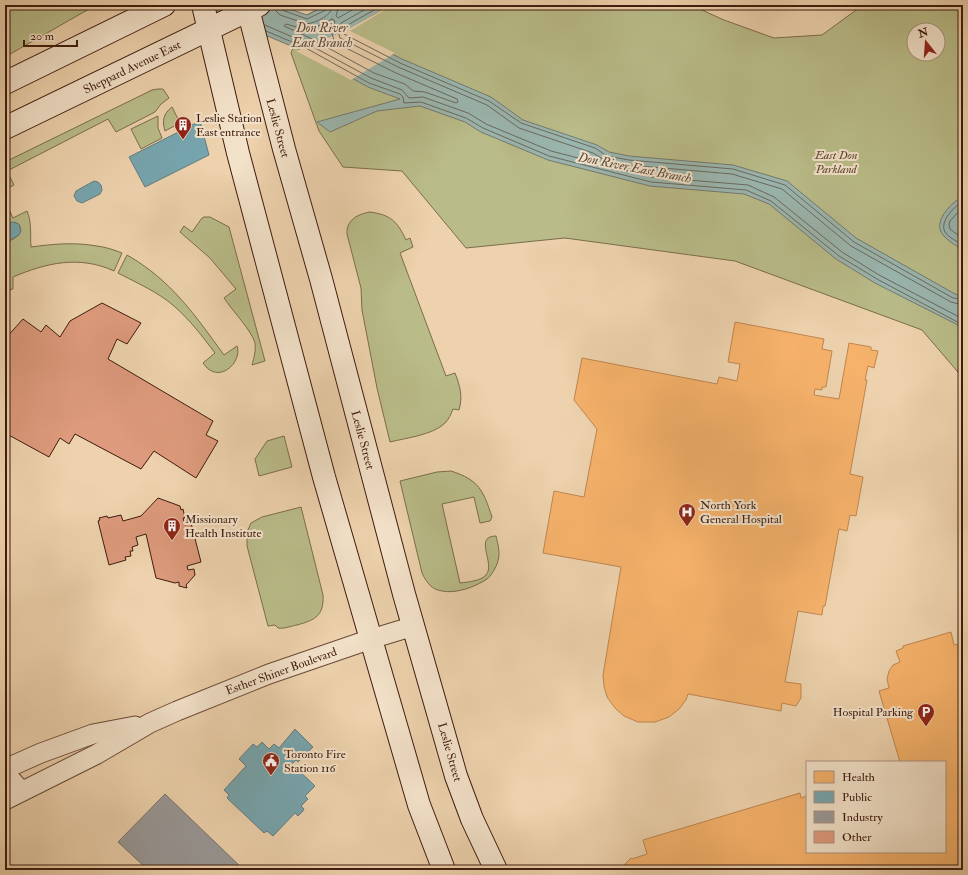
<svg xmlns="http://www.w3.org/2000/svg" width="968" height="875" font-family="'IM FELL Double Pica',serif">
	<rect width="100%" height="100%" fill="#edd2ad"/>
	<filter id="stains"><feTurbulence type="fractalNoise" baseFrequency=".005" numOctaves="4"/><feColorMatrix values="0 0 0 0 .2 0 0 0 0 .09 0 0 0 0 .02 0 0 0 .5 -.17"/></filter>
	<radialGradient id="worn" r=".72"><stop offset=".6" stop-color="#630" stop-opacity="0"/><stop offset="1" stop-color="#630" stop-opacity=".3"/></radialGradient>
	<g fill="#b9bc89" stroke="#7c6c4c" fill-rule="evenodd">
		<polygon points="5,5 96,5 5,57"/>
		<path d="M326,5H691L724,20L774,38L822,35L863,5H963V378L922,330L735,261L565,238L466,248L402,171L343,167L319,131L291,53L307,15ZM914,30H938V54H914Z"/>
		<polygon points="158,89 163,89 169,98 161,104 155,112 116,132 108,119 7,171 14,185 5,190 5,162 152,90"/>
		<path d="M172,107L180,123L165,131C162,121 163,114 172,107Z"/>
		<polygon points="158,116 158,128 162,138 141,149 131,129"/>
		<path d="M5,201L13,218L27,211C32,222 30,235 31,247C53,244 75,242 97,246C106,247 114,250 122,253L114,271C79,255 46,263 13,277V289L5,291V243C13,239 23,236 20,226L15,222L5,226Z"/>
		<path d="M370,212C391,215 397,221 406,240L410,238L413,247L400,253L446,376L455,373C460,386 463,396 459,410L453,409C451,414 449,419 445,423C433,435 406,438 390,442L377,388L362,310L361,288L347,234C346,220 358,214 370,212Z"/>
		<path d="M204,217H210L229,227L265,361L252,365C254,358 256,350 255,343C252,331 231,309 224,298L236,289L210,258L180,232L184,226L192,232L202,218Z"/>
		<path d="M127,255C171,280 195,315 224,355L237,346C243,362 218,386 203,363L215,353C203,337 190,320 174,306C158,292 137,283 118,273Z"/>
		<polygon points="284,436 292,467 259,476 255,459 267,441"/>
		<path d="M451,471C479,480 483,490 492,517L490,521L480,523L474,497L442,504L460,583C468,582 481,581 486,575C496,564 473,536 496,536C498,545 501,554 497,564C495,569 491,576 487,579C475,587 456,594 442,591C432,590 426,582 422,573L400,481L437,472Z"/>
		<path d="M301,507L323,595C324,616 315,620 297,625C291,626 285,629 278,628L275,625L268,626L247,546V532L251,523L262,517Z"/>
	</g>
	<g fill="#9ab6af" stroke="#75786f">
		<polygon points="194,5 278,5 307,15 327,5 391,5 346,31 402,59 491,97 523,120 597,145 609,152 629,156 733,165 787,181 856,238 955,294 961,296 963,295 963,330 956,324 875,283 836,259 769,204 744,194 650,186 548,160 481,132 465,122 420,106 377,111 330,132 317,122 400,99 368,87 303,51"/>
		<path d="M962,197H963V250C957,246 948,241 943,235C932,222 951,203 962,197Z"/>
	</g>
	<polygon fill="#edd2ad" points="391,5 393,5 350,31 395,53 351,80 296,51 345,31"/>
	<g fill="#f6b26b" stroke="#bf854f">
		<polygon points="735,322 824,339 822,349 832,351 826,387 822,387 822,390 815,389 814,395 839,399 849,343 871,347 871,350 878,351 874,368 868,366 865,380 867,380 850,474 863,477 856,516 850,515 847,531 839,529 825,606 823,606 822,615 798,611 785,682 801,684 801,698 796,706 782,703 781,711 688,694 686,700 679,709 669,717 655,722 638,722 624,716 615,708 607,697 604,686 603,675 621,567 543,553 554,491 584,497 597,429 574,400 582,358 717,384 719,377 737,381 740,364 728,362"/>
		<polygon points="951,632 954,645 963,643 963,870 619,870 631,858 632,859 647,854 643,840 800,793 801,798 807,796 807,852 945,852 945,762 900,762 879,691 889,688 887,679 889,671 893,665 900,662 896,651 903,648 903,646"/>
	</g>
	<g fill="#76a5af" stroke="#657c7f">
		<polygon points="200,121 209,155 145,187 129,157"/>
		<polygon points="94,181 98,182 101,185 102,190 100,194 82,203 77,201 74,196 76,191"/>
		<polygon points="12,222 19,224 21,231 19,235 5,243 5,226"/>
		<polygon points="295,729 313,747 298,762 296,760 292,764 315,786 305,796 308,799 301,806 304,809 303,811 298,816 295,813 273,836 267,831 264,833 227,798 229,795 224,790 246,766 239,759 253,744 257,747 262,742 269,749 274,744 279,748"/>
	</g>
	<polygon fill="#999" stroke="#7e736f" points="165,794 244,870 148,870 118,842"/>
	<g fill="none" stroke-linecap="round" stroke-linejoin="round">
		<g stroke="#6c685e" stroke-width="1">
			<path d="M274,5L276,11L280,15L307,24C317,22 332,16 333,5"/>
			<polyline points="280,5 280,8 282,10 307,19 326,10 328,5"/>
			<polyline points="339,5 336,16 338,18 361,5"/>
			<polyline points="373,5 341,23 338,31 340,38 398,67 487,105 519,128 593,153 606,161 628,165 732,174 782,189 851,246 951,302 963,305"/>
			<polyline points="383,5 344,27 343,31 344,34 400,63 489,101 521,123 595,148 607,156 629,160 733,169 785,185 854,242 953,298 963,299"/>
			<path d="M332,19L335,21L332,28V34L334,40L338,44L396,73L457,99L458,102L456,103L425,92L413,91L405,84L374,73L310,38L284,26L286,24C310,31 310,31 332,19Z"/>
			<polyline points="265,25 306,43 371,78 402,90 409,98 423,97 468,113 486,124 551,151 652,177 748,185 774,197 842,252 879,275 963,319"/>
			<polyline points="266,31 304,47 369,83 400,94 403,97 404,103 421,102 466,118 483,128 549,156 651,182 746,190 771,201 839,256 877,279 963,325"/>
			<path d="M963,201C955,206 939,221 945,232C948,237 958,242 963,245"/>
			<polyline points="963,207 950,221 949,225 950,229 963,239"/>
		</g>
	</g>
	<g fill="#dd9a7c" stroke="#3e1b0e">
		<polygon points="102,303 141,323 127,344 117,339 108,359 213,421 206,435 218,441 196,478 154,451 141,469 75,434 69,444 60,438 49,457 5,433 5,339 23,319 41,332 46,325 60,337 70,321"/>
		<polygon points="158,498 180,506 181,510 183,509 185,518 183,518 185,525 191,523 201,562 187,566 188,570 194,569 195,575 186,585 187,588 179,586 179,582 175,583 156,578 146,534 136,537 138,545 132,547 133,551 130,551 131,556 125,557 126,560 109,565 98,521 100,520 99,518 107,516 108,518 121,515 123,521 141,516"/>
	</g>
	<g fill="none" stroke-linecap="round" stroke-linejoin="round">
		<defs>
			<polyline id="minor" points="5,770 23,790"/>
			<g id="tertiary">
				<polyline points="5,769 41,753 93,734 135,726"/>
				<polyline points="5,800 97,754 150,723 177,711 269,674 371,639 414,626"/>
			</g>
			<g id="secondary">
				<polyline points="203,5 238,153 324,477 419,805 444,870"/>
				<polyline points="247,5 284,149 321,279 404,594 456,776 472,819 496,870"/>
				<polyline points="5,83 164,5"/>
				<polyline points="5,128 259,5"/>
			</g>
		</defs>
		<use href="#minor" stroke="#6a4936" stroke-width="17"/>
		<use href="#tertiary" stroke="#6a4936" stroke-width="21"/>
		<use href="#secondary" stroke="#3e1b0e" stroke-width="24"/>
		<use href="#minor" stroke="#f3e2ca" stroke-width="15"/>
		<use href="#tertiary" stroke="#f3e2ca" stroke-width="19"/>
		<use href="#secondary" stroke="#f3e2ca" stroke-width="22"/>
	</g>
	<defs>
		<symbol id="building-pin" viewBox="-11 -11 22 30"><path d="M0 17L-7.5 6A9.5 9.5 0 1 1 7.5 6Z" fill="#8f2418" stroke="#f3e2ca"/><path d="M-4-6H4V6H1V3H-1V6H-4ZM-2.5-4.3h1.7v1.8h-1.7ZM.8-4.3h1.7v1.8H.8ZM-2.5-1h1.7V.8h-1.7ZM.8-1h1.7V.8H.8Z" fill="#fff"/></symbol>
		<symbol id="hospital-pin" viewBox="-11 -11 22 30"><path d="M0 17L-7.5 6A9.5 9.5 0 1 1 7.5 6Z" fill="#8f2418" stroke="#f3e2ca"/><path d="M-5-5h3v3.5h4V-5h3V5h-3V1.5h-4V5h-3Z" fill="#fff"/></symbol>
		<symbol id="parking-pin" viewBox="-11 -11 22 30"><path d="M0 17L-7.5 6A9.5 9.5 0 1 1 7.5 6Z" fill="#8f2418" stroke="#f3e2ca"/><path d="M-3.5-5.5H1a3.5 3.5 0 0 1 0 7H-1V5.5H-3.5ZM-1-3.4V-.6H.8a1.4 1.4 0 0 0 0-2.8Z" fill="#fff"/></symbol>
		<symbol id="civic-pin" viewBox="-11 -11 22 30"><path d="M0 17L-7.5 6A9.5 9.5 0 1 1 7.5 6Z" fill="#8f2418" stroke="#f3e2ca"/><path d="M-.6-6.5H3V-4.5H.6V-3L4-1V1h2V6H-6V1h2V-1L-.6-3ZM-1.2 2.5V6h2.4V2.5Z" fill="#fff"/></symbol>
	</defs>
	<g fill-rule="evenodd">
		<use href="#building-pin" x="173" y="115" width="20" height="27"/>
		<use href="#hospital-pin" x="677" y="502" width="20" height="27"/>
		<use href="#building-pin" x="162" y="516" width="20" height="27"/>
		<use href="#parking-pin" x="916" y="702" width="20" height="27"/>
		<use href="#civic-pin" x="261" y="751" width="20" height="27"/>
	</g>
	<g text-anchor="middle" stroke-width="4" stroke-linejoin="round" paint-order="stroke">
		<g font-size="12" fill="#3e1b0e" stroke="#f3e2ca">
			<text transform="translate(132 67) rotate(-26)" y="4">Sheppard Avenue East</text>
			<text transform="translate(278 128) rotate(75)" y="4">Leslie Street</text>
			<text transform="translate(363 440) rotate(75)" y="4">Leslie Street</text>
			<text transform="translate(281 671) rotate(-20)" y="4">Esther Shiner Boulevard</text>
			<text transform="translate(450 752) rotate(74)" y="4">Leslie Street</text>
		</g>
		<g font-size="12" fill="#3e1b0e" stroke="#f3e2ca" text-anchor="start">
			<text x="196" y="122">Leslie Station<tspan x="196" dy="14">East entrance</tspan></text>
			<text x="700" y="509">North York<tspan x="700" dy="14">General Hospital</tspan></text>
			<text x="185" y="523">Missionary<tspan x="185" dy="14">Health Institute</tspan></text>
			<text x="913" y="716" text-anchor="end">Hospital Parking</text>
			<text x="284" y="758">Toronto Fire<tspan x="284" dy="14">Station 116</tspan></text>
		</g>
		<g font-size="12" font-style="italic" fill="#5d432d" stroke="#f3e2ca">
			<text x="836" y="159">East Don<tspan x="836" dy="14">Parkland</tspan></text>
		</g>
		<g font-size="13" font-style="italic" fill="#5a4a3e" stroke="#f3e2ca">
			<text x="322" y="32">Don River<tspan x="322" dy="15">East Branch</tspan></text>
			<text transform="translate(635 167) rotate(11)" y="5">Don River East Branch</text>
		</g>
	</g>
	<rect width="968" height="875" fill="none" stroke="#edd2ad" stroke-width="20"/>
	<rect x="6" y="6" width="956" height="863" fill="none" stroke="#3e1b0e" stroke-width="2"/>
	<rect x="10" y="10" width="948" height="855" fill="none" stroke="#3e1b0e"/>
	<rect x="806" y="761" width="140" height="92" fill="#f3e2ca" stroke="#ab927f"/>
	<rect x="814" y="771" width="20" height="12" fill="#f6b26b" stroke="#ab927f"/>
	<text x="842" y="781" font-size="12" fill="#3e1b0e">Health</text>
	<rect x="814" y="791" width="20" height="12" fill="#76a5af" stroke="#ab927f"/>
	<text x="842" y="801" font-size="12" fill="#3e1b0e">Public</text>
	<rect x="814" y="811" width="20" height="12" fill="#999999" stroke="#ab927f"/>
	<text x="842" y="821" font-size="12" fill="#3e1b0e">Industry</text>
	<rect x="814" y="831" width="20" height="12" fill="#dd9a7c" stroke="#ab927f"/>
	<text x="842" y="841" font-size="12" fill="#3e1b0e">Other</text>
	<g transform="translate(926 42) rotate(343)"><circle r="19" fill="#f3e2ca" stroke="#ab927f"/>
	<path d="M0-3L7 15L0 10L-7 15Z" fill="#8f2418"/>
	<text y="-6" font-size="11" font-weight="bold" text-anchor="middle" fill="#3e1b0e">N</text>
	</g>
	<path d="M24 40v6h53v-6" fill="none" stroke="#3e1b0e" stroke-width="2"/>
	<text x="30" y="40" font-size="12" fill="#3e1b0e" stroke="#f3e2ca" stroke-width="3" paint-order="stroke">20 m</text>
	<rect width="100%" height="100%" filter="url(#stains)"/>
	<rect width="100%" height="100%" fill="url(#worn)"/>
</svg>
